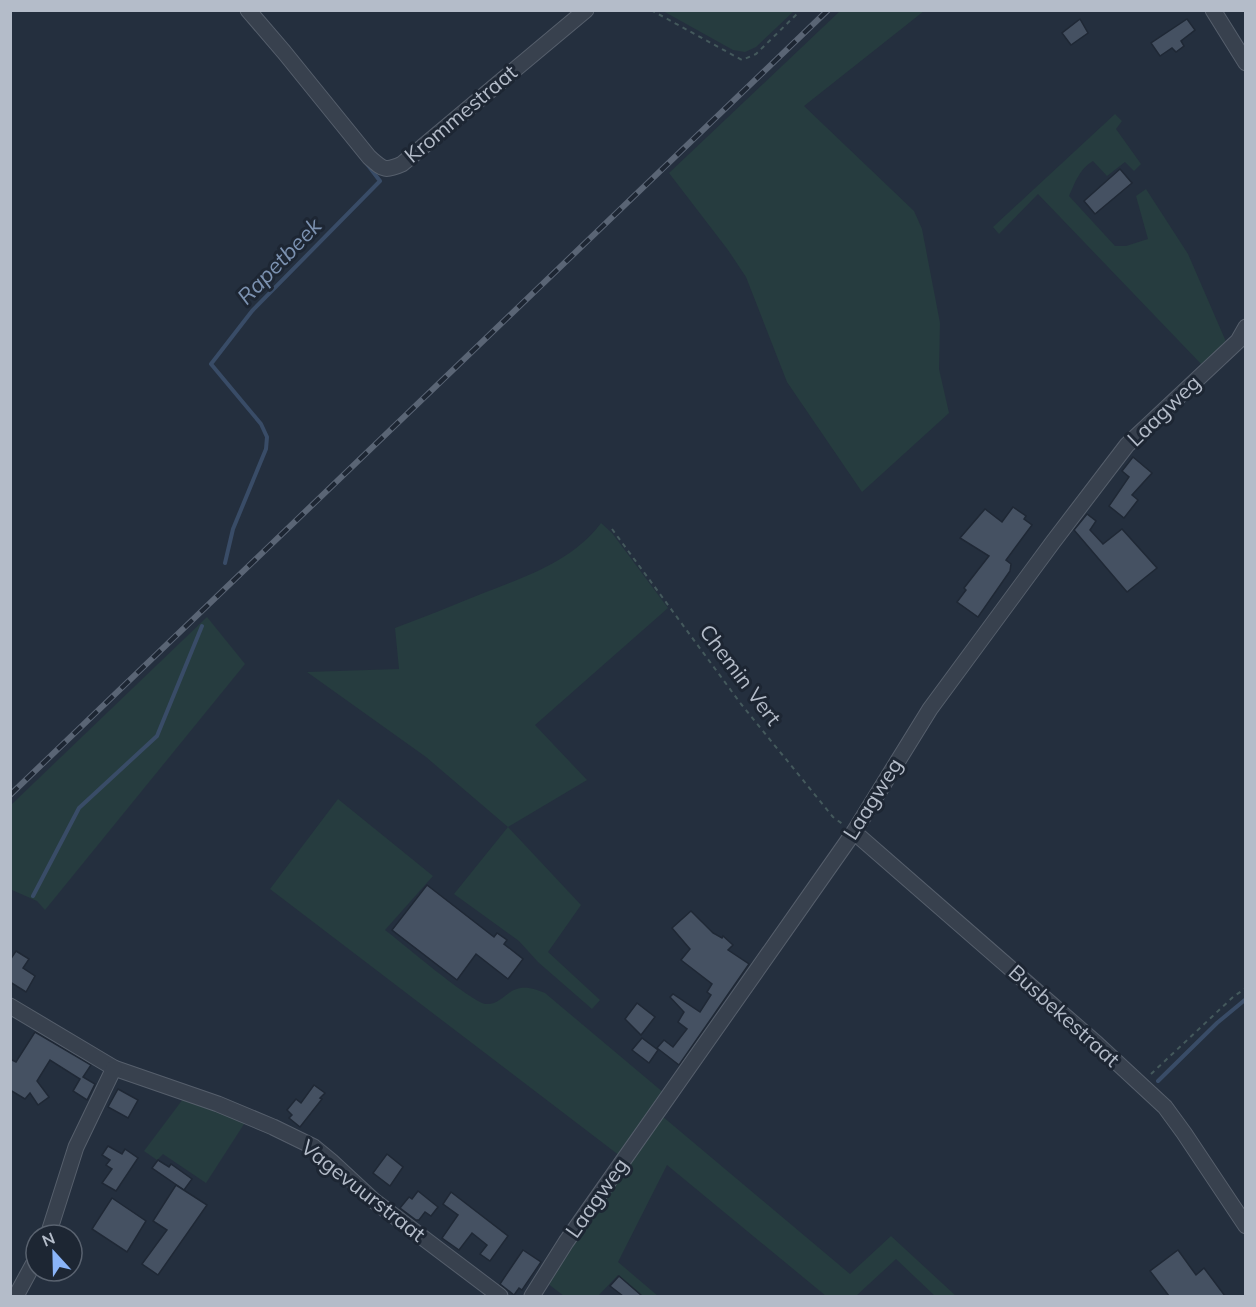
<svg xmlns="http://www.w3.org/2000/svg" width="1256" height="1307" font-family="Mulish,sans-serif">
	<rect width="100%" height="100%" fill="#242f3e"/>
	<g fill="#263c3f">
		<polygon points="663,11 794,11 756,47 745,52 733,50"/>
		<polygon points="840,11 924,11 804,106 914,211 922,229 940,323 939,369 949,413 862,492 787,382 746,277 728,250 669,173"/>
		<path d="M1115,114L1122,121L1116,129L1141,164L1134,171L1125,162L1107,176L1093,161C1079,169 1075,183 1069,196L1115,246H1126L1148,239L1136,196L1146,189L1188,254L1227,344L1203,366L1038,194L999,234L993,227Z"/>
		<path d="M601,523L612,533L668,608L535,725L587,780L508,827L581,905L548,952L600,1000L592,1009L538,962L519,941L454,894L508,827L426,757L307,672L399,669L395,628C424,617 452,606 481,594C524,577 572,562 601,523Z"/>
		<polygon points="207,617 245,664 45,910 37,901 12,890 11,892 11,805"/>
		<path d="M338,799L433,876L385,930C401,942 472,1003 486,1004C507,1005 508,976 545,993L664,1093L620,1156L270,889Z"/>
		<polygon points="183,1099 246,1121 206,1183 163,1154 157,1160 144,1151"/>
		<polygon points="662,1116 850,1274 891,1236 956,1296 935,1296 896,1259 856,1296 826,1296 667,1165 618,1262 658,1296 643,1296 618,1275 598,1296 564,1296 547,1283"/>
	</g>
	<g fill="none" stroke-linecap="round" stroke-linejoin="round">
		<g stroke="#394c67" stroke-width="4">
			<polyline points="225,563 233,529 266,449 267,437 261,424 211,364 252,311 380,181 367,164"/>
			<polyline points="33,896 79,808 157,736 202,626"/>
			<polyline points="1158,1081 1217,1023 1246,999"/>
		</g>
	</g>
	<g fill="#455162" stroke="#1f2835" stroke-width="1.5">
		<polygon points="1080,19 1088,33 1071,45 1062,33"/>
		<polygon points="1187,19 1195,30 1181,41 1184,46 1176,52 1172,48 1160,56 1151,43"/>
		<polygon points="1120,169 1132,183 1095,214 1084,201"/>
		<polygon points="1133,457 1152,473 1132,495 1138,500 1124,518 1109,506 1129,477 1122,471"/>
		<polygon points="1013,507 1026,516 1024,519 1032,525 1006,560 1011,564 1010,571 978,617 957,602 966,590 964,588 989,556 960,538 985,509 1002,522"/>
		<polygon points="1087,514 1096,521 1090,530 1103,544 1122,529 1157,568 1127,592 1074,530"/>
		<polygon points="427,885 494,937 497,933 507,940 504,944 523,959 508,979 476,954 457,980 392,930"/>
		<polygon points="691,911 713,933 722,938 723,936 733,945 728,950 749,964 679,1065 657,1048 664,1040 673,1047 687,1029 678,1022 684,1012 670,997 673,994 700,1012 711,995 707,992 712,984 681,960 690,949 672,928"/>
		<polygon points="16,951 29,959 23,968 35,976 26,992 10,982 10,960"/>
		<polygon points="637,1003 655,1017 641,1035 625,1019"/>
		<polygon points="35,1032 91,1065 83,1077 95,1084 87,1100 73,1091 80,1079 50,1060 37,1081 49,1097 38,1105 30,1093 25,1099 10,1090 10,1059 16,1062"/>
		<polygon points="642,1038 658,1050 649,1063 632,1050"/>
		<polygon points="314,1085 325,1093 320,1098 322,1099 300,1127 289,1118 292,1115 287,1110 296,1099 301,1103"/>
		<polygon points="118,1089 138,1100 128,1118 108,1107"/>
		<polygon points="108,1146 122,1154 125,1149 138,1158 116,1191 102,1183 112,1169 106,1165 110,1160 102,1155"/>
		<polygon points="387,1154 403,1167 390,1186 373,1173"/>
		<polygon points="158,1160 169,1167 171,1164 192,1179 184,1190 152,1168"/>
		<polygon points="176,1185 207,1205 158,1275 142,1264 167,1230 153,1221"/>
		<polygon points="418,1191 438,1207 431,1216 425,1212 419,1220 416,1220 400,1208 409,1197 412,1199"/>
		<polygon points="451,1192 508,1236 490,1261 480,1254 487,1245 472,1233 459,1250 442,1238 458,1215 443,1204"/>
		<polygon points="112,1198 146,1221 127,1252 92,1229"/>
		<polygon points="523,1250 541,1262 522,1290 519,1288 514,1295 500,1284"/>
		<polygon points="1178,1250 1196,1275 1204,1268 1225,1296 1169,1296 1150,1271"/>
		<polygon points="619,1276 642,1296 623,1296 610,1286"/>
	</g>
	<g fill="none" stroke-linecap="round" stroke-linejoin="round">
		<defs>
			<g id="minor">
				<path d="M248,10L284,52L369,157C383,169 384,172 402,164L586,10"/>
				<polyline points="1213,10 1246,63"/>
				<polyline points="854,832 1097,1044 1165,1107 1184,1133 1246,1226"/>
				<polyline points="10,1006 114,1068 218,1104 273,1127 314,1147 331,1161 373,1200 500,1296"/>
				<polyline points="48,1235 76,1147 114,1068"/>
				<polyline points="16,1296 36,1259"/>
				<polyline points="532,1296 566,1242 854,832 930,709 1053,542 1127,445 1238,341 1246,327"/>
			</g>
		</defs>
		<use href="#minor" stroke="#565f6c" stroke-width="17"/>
		<g stroke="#44595c" stroke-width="2" stroke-dasharray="4.5 4.5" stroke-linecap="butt">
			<polyline points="651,10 742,60 756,54 801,10"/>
			<polyline points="612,529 741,704 833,817 844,825"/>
			<polyline points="1151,1074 1233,997 1246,988"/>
		</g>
		<use href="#minor" stroke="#38414e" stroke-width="15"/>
		<defs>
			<polyline id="rail" points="10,795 828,10"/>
		</defs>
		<use href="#rail" stroke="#5a6575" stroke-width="6"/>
		<use href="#rail" stroke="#1d2633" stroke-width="4" stroke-dasharray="11" stroke-linecap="butt"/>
	</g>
	<g text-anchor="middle" stroke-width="6" stroke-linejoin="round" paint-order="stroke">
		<g font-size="21" fill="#b4bcc9" stroke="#1d2633">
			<text transform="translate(461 114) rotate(-40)" y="7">Krommestraat</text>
			<text transform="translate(1164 411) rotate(-44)" y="7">Laagweg</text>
			<text transform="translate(740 675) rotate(53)" y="7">Chemin Vert</text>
			<text transform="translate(873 799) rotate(-58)" y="7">Laagweg</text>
			<text transform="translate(1064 1016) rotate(42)" y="7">Busbekestraat</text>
			<text transform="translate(363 1191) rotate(38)" y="7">Vagevuurstraat</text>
			<text transform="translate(597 1198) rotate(-55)" y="7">Laagweg</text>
		</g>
		<g font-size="22" font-style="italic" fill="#7c92b1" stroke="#1d2633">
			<text transform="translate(279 261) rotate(-46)" y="8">Rapetbeek</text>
		</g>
	</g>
	<rect width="1256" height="1307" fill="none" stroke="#b4bcc9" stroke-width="24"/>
	<g transform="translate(54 1253) rotate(338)"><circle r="28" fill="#1d2633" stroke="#59626f" stroke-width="1.5"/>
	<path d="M0-4.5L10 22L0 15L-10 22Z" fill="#8ab4f8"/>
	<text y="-9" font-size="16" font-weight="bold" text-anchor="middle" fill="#b4bcc9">N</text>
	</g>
</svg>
